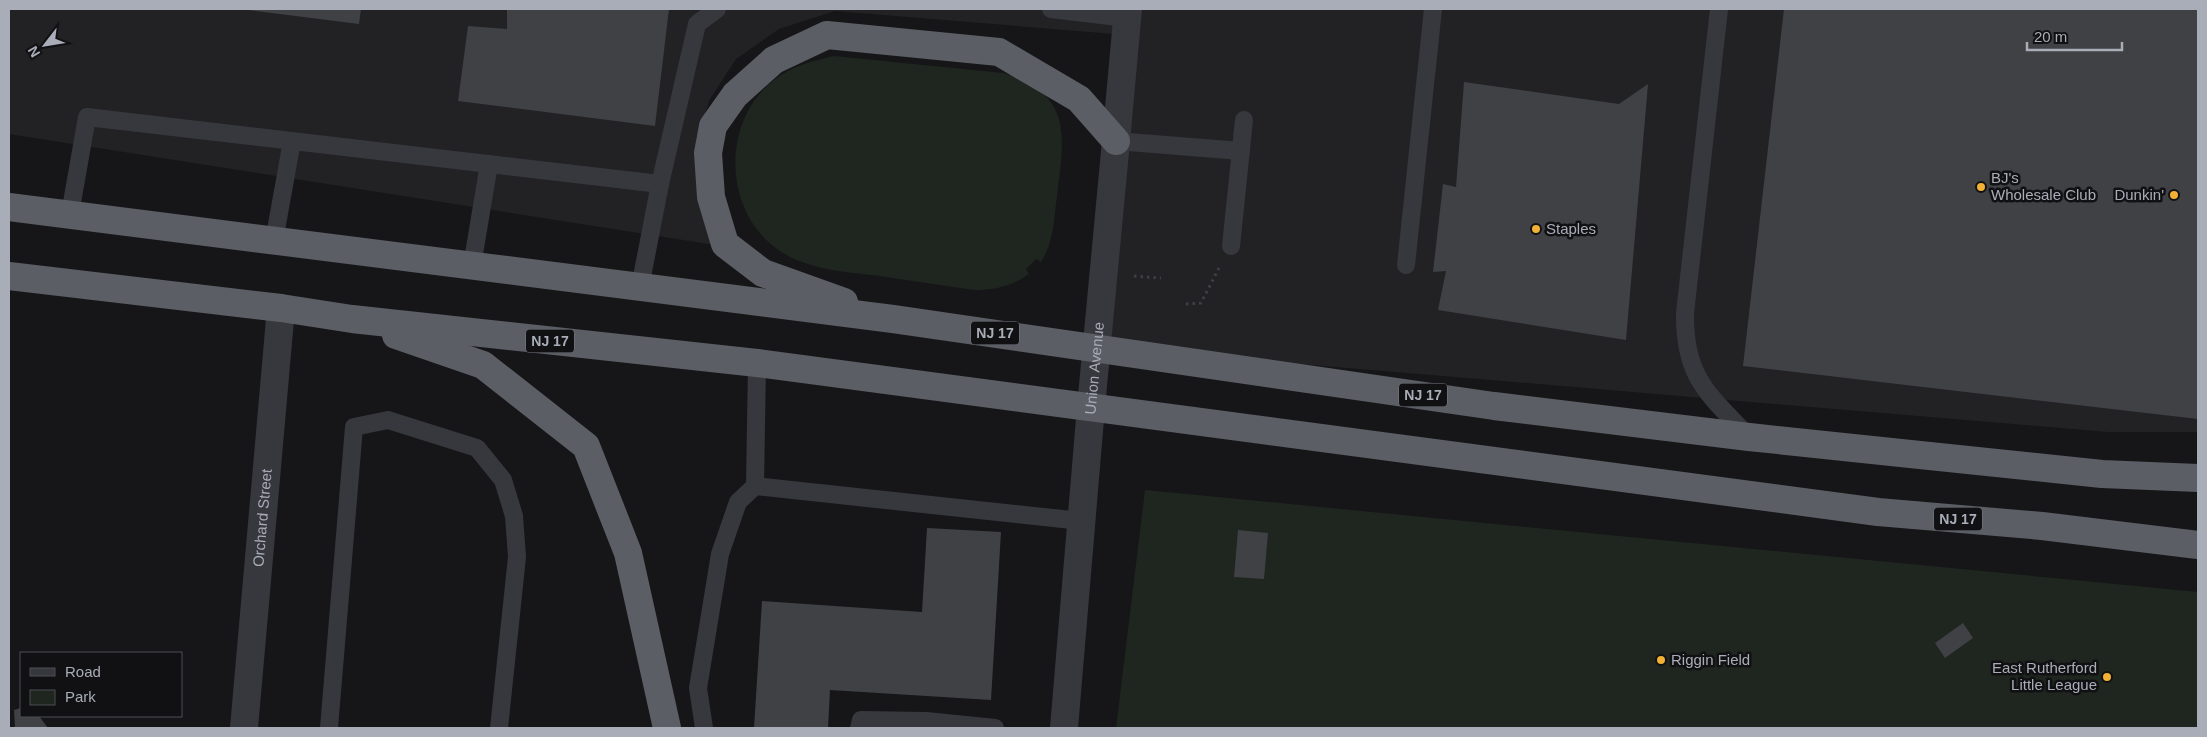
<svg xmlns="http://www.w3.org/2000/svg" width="2207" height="737" font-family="Arial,sans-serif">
	<rect width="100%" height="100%" fill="#161618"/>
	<g fill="#222225">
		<polygon points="9,9 1117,9 1114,34 835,11 779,29 736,59 710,99 696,138 698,185 715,245 9,134"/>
		<polygon points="1128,9 2198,9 2198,432 2108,432 1098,347"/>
	</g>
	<g fill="#1e261f">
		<path d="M834,56L1003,73C1074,94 1064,137 1057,196C1054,219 1054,242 1041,262L1036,259L1026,269L1029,274C1012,286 995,290 974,290C942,285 911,281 879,276C846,272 806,270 777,249C723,210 721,121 774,80C792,66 812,61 834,56Z"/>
		<polygon points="1145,490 2198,592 2198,728 1116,728"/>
	</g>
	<g fill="#404145">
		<polygon points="240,9 361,9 359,24"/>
		<polygon points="507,9 669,9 655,126 458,101 468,26 507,29"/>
		<polygon points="1784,9 2198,9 2198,419 1743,366"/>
		<polygon points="1464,82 1619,104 1648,84 1626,340 1438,310 1446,271 1433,272 1443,184 1456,187"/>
		<polygon points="927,528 1001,532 991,700 830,690 828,728 754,728 762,601 922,612"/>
		<polygon points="1238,530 1268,533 1264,579 1234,577"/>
		<polygon points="1963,623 1973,638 1945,658 1935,643"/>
		<polygon points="21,708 21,716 39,716 48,728 15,728 14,710"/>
	</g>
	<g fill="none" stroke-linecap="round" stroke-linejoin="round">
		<g stroke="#3d3f44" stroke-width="3" stroke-dasharray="2.5 4" stroke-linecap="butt">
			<polyline points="1134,276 1161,278"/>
			<polyline points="1186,304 1201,303 1219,268"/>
		</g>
		<g stroke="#37383d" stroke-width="18">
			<polyline points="1051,9 1127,18"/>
			<path d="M1719,9L1685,313C1684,377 1708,394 1749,437"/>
			<polyline points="1116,141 1241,151"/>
			<polyline points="70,214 87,117 660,184"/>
			<polyline points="274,241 292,141"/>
			<polyline points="1231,246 1244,120"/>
			<polyline points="1406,265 1433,9"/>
			<polyline points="472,266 489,164"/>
			<polyline points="640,287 660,184 697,24 717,9"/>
			<polyline points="757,363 755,486 1081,521"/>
			<polyline points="329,728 354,427 388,420 477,448 503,480 514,516 517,557 499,728"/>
			<polyline points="704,728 698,688 720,554 738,502 755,486"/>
			<polyline points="859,728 861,720 926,721 995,728"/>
		</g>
		<g stroke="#37383d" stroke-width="28">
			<polyline points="1116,141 1128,9"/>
			<path id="s1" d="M244,728L281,308"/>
		</g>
		<path stroke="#37383d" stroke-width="28" id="s2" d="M1064,728L1091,407L1116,141"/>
		<g stroke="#5b5e65" stroke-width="28">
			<polyline points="9,207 893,319 1494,406 1749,437 1920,455 2102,474 2198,478"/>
			<polyline points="9,276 281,308 352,319 757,363 1878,512 2042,526 2198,545"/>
			<polyline points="844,302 763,273 725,244 711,197 708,153 713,126 735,95 774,60 827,35 999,52 1079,99 1116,141"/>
			<polyline points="396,335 483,365 586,446 628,553 667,728"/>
		</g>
	</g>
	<g fill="#f2b134" stroke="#111113" stroke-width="2">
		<circle cx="1981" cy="187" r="5"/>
		<circle cx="2174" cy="195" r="5"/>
		<circle cx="1536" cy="229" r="5"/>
		<circle cx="1661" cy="660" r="5"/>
		<circle cx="2107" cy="677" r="5"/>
	</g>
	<g text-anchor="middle" stroke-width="5" stroke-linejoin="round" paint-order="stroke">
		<g fill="#111113" stroke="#7b7e86" stroke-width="1">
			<rect x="971" y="321.5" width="48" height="23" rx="4"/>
			<rect x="526" y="329.5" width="48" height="23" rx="4"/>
			<rect x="1399" y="383.5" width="48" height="23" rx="4"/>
			<rect x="1934" y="507.5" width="48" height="23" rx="4"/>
		</g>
		<g font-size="14" font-weight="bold" fill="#a8adb8">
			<text x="995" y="338">NJ 17</text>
			<text x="550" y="346">NJ 17</text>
			<text x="1423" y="400">NJ 17</text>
			<text x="1958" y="524">NJ 17</text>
		</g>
		<g font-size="15" fill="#a8adb8" stroke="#111113" text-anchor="start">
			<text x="1991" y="183">BJ's<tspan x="1991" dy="17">Wholesale Club</tspan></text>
			<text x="2164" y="200" text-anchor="end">Dunkin'</text>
			<text x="1546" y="234">Staples</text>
			<text x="1671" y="665">Riggin Field</text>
			<text x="2097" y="673" text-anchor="end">East Rutherford<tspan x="2097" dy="17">Little League</tspan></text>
		</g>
		<g font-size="15" fill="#a8adb8" stroke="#111113">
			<text dy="5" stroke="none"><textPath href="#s2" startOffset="361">Union Avenue</textPath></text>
			<text dy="5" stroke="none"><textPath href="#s1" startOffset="211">Orchard Street</textPath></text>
		</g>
	</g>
	<rect width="2207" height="737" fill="none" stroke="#a8adb8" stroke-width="20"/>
	<rect x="20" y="652" width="162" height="65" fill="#111113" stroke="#4d4f55"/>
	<rect x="30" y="668" width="25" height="8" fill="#37383d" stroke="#4d4f55"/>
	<text x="65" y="677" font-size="15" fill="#a8adb8">Road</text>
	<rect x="30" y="690" width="25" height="15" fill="#1e261f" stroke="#4d4f55"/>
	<text x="65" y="702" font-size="15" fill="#a8adb8">Park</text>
	<g transform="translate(45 45) rotate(239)" stroke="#111113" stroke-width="4" paint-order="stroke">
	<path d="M0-4L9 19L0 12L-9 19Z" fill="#a8adb8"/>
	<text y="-8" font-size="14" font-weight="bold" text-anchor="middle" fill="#a8adb8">N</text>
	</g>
	<path d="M2027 42v8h95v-8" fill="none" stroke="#a8adb8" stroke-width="2.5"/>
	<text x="2034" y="42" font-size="15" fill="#a8adb8" stroke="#111113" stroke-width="4" paint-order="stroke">20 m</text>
</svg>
